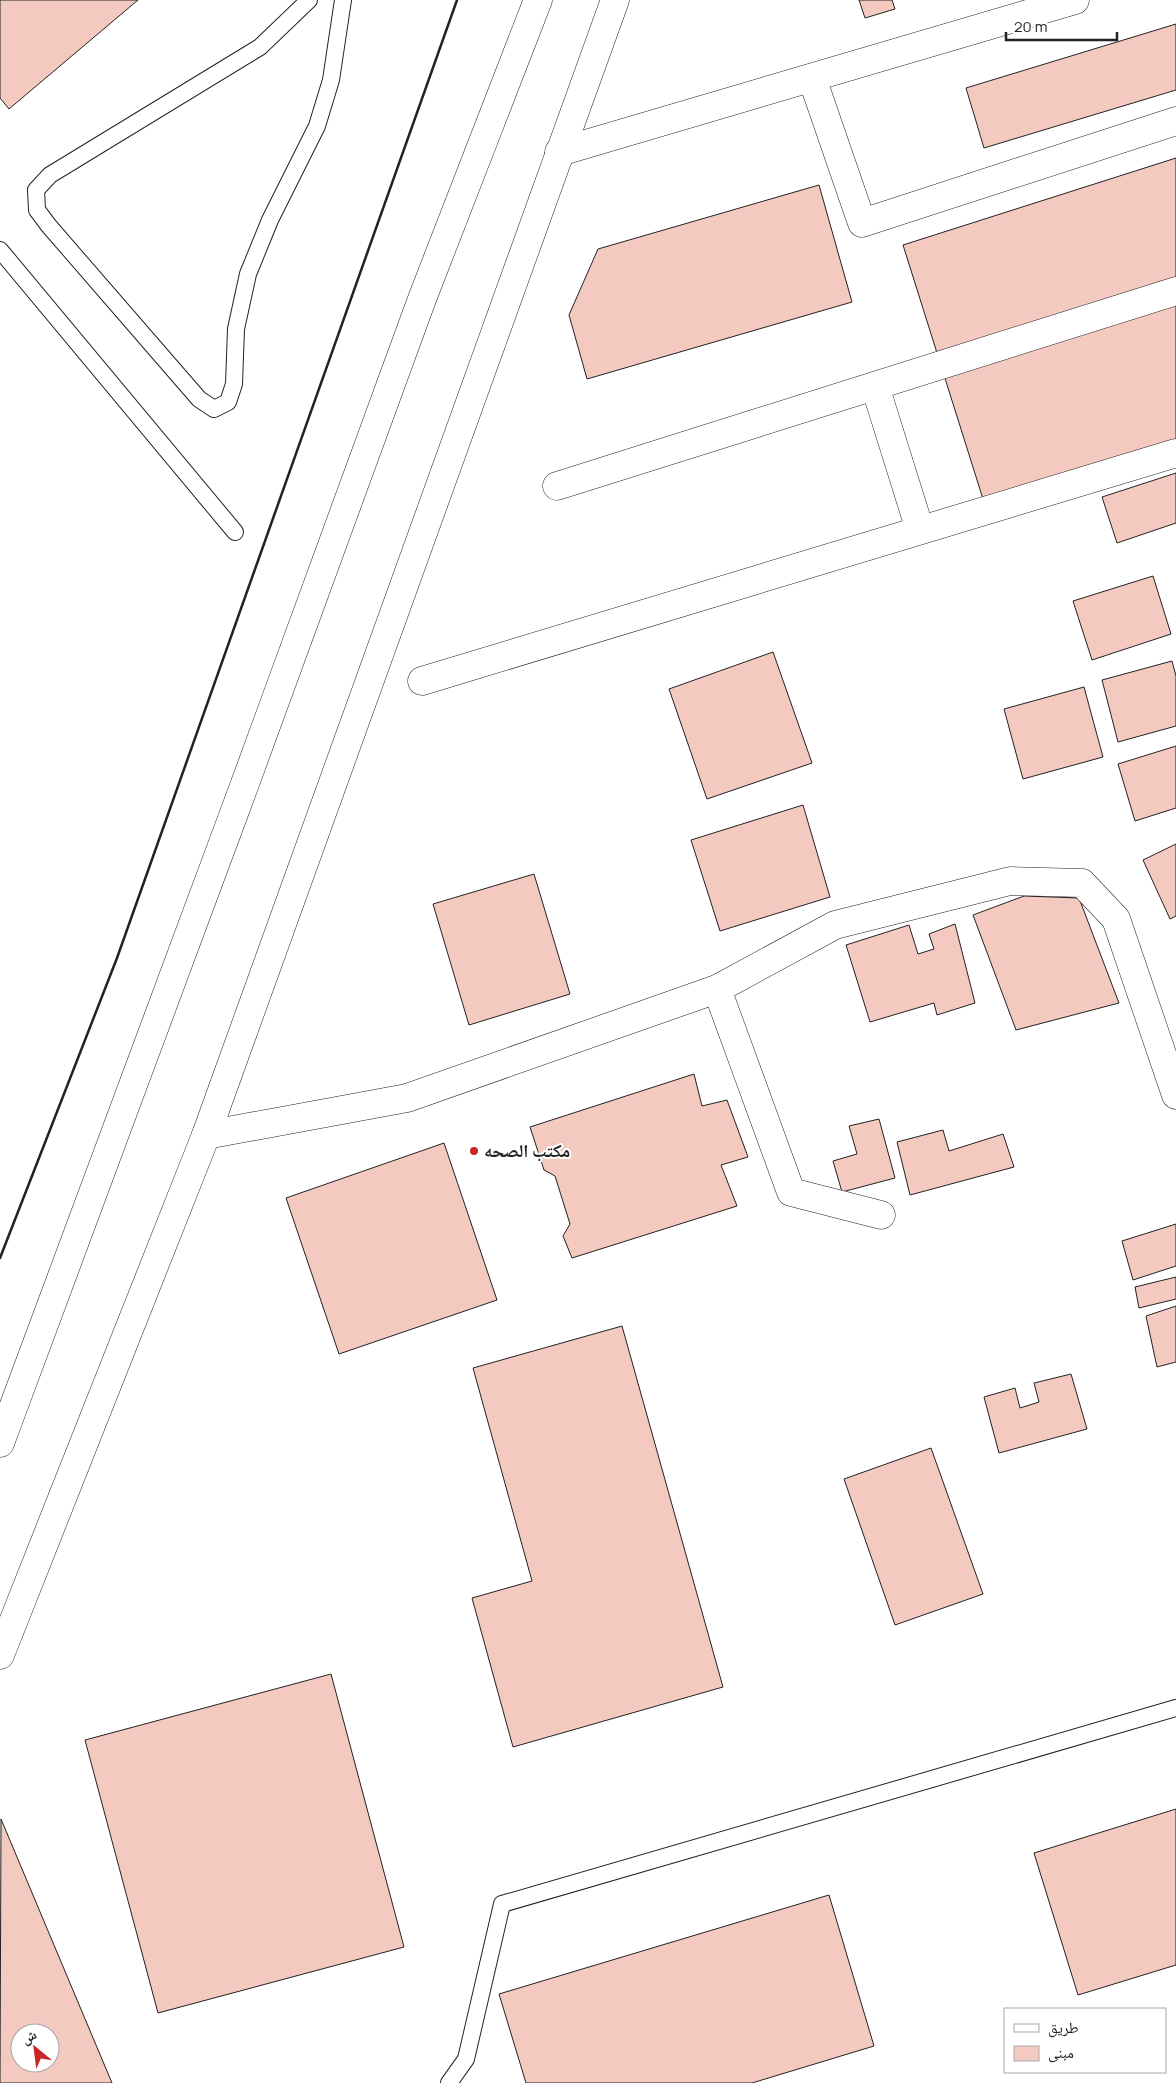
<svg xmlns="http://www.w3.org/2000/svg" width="1176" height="2083" font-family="Manrope,'Noto Naskh Arabic',sans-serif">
	<rect width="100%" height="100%" fill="#fff"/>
	<g fill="#f3c9c0" stroke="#222" fill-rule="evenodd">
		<polygon points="0,0 138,0 9,109 0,98"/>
		<polygon points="859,0 892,0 895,9 865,18"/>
		<polygon points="1176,24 1176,90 984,148 966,88"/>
		<polygon points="1176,158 1176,459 989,518 903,245"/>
		<polygon points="819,185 852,302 587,379 569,315 598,249"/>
		<polygon points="1176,473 1176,523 1117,543 1102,497"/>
		<polygon points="1153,576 1171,634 1092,660 1073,601"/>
		<polygon points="773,652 812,763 707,799 669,689"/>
		<polygon points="1172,661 1176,676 1176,726 1118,742 1102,680"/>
		<polygon points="1084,687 1103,757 1023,779 1004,709"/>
		<polygon points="1176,746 1176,808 1135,821 1118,764"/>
		<polygon points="803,805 830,897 720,931 691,840"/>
		<polygon points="1176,844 1176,916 1170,919 1143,860"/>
		<polygon points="534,874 570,994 469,1025 433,904"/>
		<polygon points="1024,896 1079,898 1119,1003 1016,1030 973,915"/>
		<polygon points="955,924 975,1003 937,1015 934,1003 870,1022 846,945 909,925 918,954 934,949 929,934"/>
		<polygon points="694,1074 702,1106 727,1100 748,1157 721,1165 737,1206 572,1258 563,1236 570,1224 555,1176 544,1170 530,1127"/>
		<polygon points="879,1119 895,1178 842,1192 833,1161 857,1154 849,1126"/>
		<polygon points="943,1130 949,1151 1003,1134 1014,1167 910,1195 897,1142"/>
		<polygon points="444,1143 497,1300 339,1354 286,1198"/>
		<polygon points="1176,1224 1176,1266 1133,1280 1122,1241"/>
		<polygon points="1176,1277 1176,1299 1139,1308 1135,1287"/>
		<polygon points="1176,1306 1176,1362 1157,1367 1146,1316"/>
		<polygon points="622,1326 723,1687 513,1747 472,1598 532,1581 473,1368"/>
		<polygon points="1071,1374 1087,1429 999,1453 984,1397 1015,1388 1020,1408 1039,1402 1034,1383"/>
		<polygon points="931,1448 983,1594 895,1625 844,1479"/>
		<polygon points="331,1674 404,1947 158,2013 85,1740"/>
		<polygon points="1176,1809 1176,1965 1078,1995 1034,1853"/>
		<path d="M1,1819L112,2083H0ZM20,2033H50V2063H20Z"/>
		<polygon points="829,1895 874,2046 752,2083 526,2083 499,1994"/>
	</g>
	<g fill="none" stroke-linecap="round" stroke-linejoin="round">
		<defs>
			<g id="lane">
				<polyline points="309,0 260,47 50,175 36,190 37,210 49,226 199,399 214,409 228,402 234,384 236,329 248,274 270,220 317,126 331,80 343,0"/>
				<polyline points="0,250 235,532"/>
				<polyline points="449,2083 466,2059 502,1904 1176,1708"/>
			</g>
			<g id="street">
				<polyline points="812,78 862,223 1176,121"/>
				<polyline points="559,152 1075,0"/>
				<polyline points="875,386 920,530"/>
				<polyline points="557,486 1176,291"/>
				<polyline points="422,681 1176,453"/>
				<polyline points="717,989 791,1192 881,1215"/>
				<polyline points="206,1135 407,1098 717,989 835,925 1010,881 1082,883 1116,919 1176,1095"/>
			</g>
			<g id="primary">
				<polyline points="0,1443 243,789 422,299 538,0"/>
				<polyline points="0,1655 206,1135 615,0"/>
			</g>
		</defs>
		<use href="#lane" stroke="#222" stroke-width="18"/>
		<use href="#street" stroke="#222" stroke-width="29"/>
		<use href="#primary" stroke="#222" stroke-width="29"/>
		<use href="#lane" stroke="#fff" stroke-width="16"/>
		<use href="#street" stroke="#fff" stroke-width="28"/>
		<use href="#primary" stroke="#fff" stroke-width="28"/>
		<polyline stroke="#222" stroke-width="2.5" points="0,1258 117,958 457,0"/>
	</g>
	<circle fill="#c62828" stroke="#fff" stroke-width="2" cx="474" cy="1151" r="5"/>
	<g text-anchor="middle" stroke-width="4" stroke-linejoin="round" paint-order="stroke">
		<g font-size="18" font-weight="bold" fill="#222" stroke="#fff" text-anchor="start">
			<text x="484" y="1157">مكتب الصحه</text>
		</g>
	</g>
	<rect x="1004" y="2008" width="162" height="65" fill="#ffffff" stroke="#a7a7a7"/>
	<rect x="1014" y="2024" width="25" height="8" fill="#ffffff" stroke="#a7a7a7"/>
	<text x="1048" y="2033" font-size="15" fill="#222222">طريق</text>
	<rect x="1014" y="2046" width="25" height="15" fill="#f3c9c0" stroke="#a7a7a7"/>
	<text x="1048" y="2058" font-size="15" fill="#222222">مبنى</text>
	<g transform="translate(35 2048) rotate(331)"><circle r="24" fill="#ffffff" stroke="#a7a7a7"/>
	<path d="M0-4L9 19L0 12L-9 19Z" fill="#c62828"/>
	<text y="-8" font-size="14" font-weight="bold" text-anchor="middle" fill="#222222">ش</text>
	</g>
	<path d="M1006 32v8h111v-8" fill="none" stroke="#222222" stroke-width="2.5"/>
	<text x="1014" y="32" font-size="15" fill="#222222" stroke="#ffffff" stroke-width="4" paint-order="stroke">20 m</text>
</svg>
